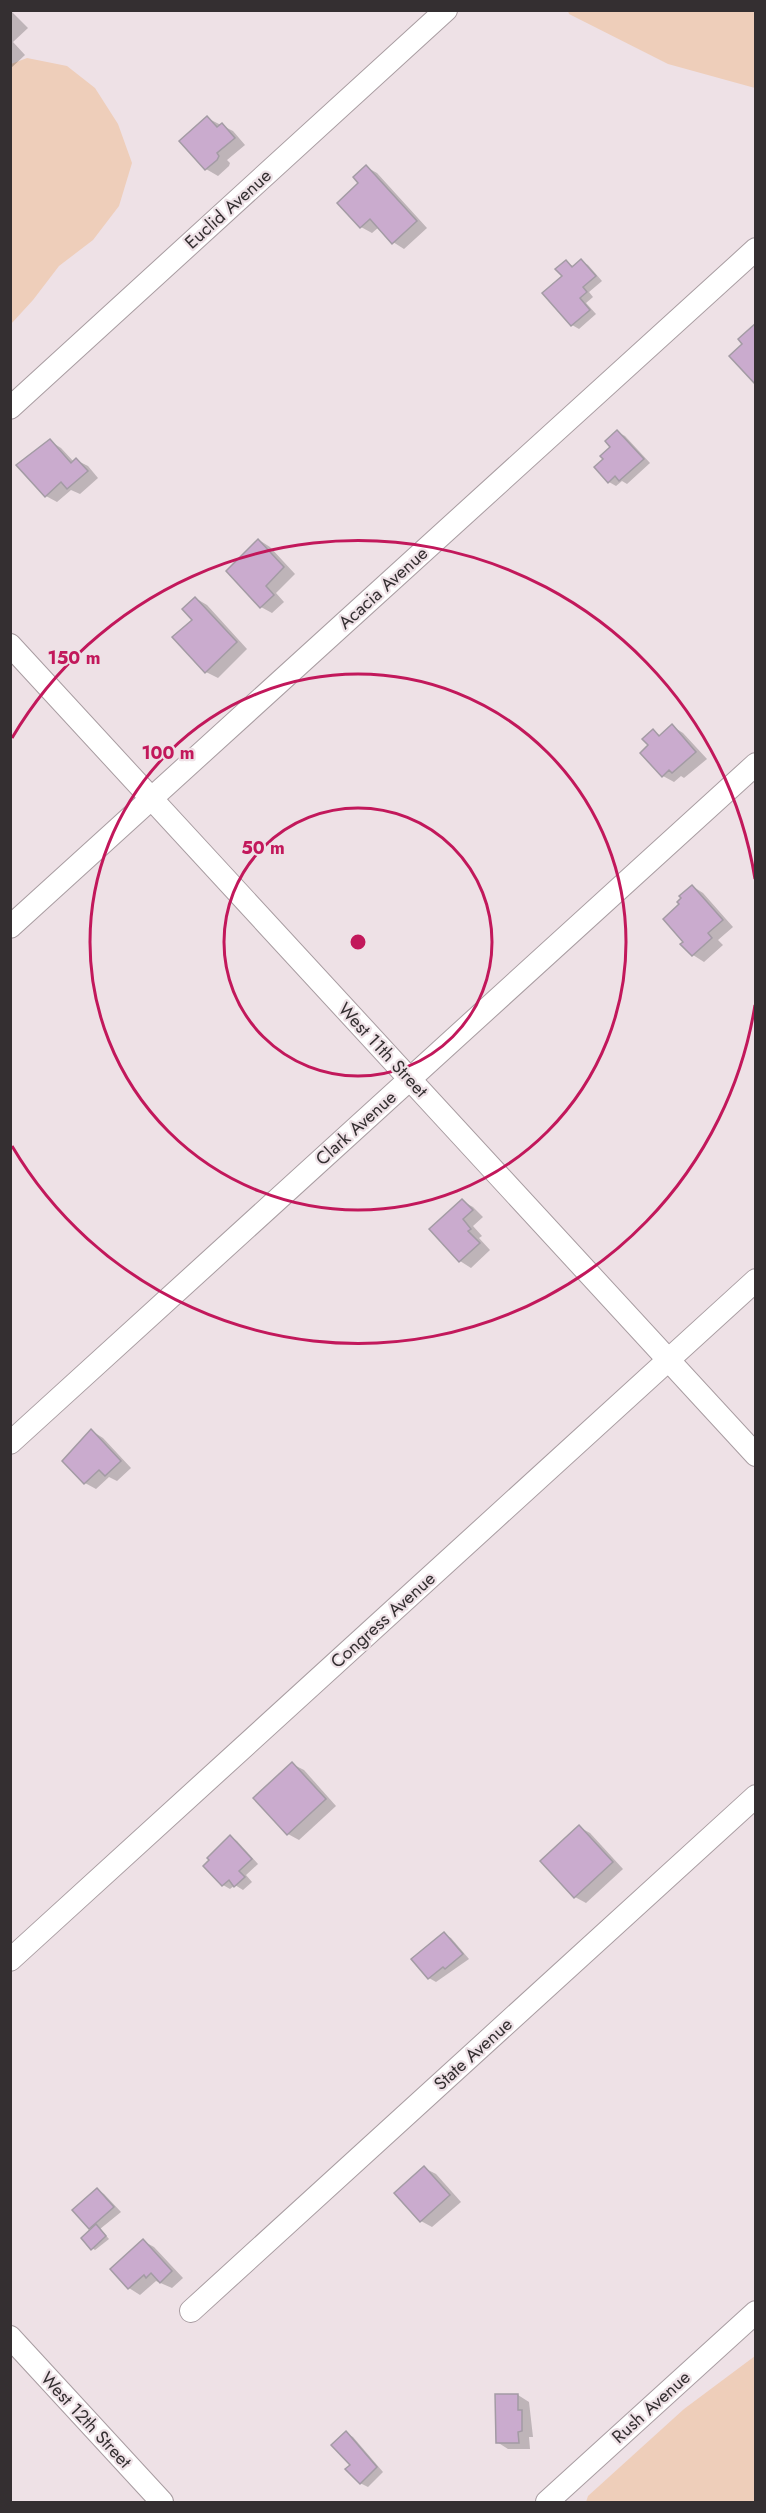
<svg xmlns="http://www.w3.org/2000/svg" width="766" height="2513" font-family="Jost,sans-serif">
	<rect width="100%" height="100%" fill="#eee1e6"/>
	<g fill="#eeceba">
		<polygon points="568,11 755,11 755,88 668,64 569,14"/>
		<polygon points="27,58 67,66 95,88 118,124 132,163 119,206 93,240 59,266 33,300 11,324 11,64"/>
		<polygon points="755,2356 755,2502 586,2502 588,2496 684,2409"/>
	</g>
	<g fill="#0003">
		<polygon points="10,10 28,28 13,42 25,55 10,69"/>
		<polygon points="207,118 233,131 245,145 227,160 230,163 229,166 218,176 206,169 181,141"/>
		<polygon points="366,167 377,173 427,228 404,249 393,242 379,227 372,233 361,227"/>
		<polygon points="581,261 588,265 602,281 589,292 593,297 586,303 596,314 579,329 572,325 564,276 566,262 573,266"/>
		<polygon points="617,432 625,436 650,463 627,484 622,481 616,486 609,482 605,459"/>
		<polygon points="50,441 61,448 74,462 76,460 88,466 98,478 80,494 71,490 57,502 46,496"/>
		<polygon points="259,540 270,547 295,574 276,593 284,602 272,613 261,607"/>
		<polygon points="195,598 207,605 247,649 218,678 206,672 174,637 194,620"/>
		<polygon points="672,726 683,733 707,759 684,778 681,776 674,782 663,776 650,746 653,731 661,736"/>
		<polygon points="692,886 703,893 733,927 718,940 723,945 704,962 693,955 683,944 685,942"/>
		<polygon points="462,1201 473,1207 483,1217 473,1226 482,1236 479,1238 490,1250 471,1268 460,1261 431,1229"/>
		<polygon points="92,1431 103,1438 131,1468 117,1481 109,1477 96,1489 85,1483"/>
		<polygon points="292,1764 304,1770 336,1806 299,1840 288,1834"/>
		<polygon points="579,1827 590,1833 623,1869 586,1903 575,1897"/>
		<polygon points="230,1836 237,1841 258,1864 246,1875 252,1882 243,1890 235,1885 230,1889 223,1885"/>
		<polygon points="444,1934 451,1938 469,1959 436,1982 429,1978"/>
		<polygon points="424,2168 436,2174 461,2202 432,2227 421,2221"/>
		<polygon points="97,2189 104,2194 121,2212 100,2229 109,2239 95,2250 92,2248 92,2229 90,2228"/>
		<polygon points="143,2241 154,2247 183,2278 172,2288 156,2281 140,2295 129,2288 112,2269"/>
		<polygon points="518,2395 529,2402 533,2437 529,2437 530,2449 508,2449 497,2442"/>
		<polygon points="346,2433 353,2437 383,2472 368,2487 360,2483"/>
	</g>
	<g fill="#caabce" stroke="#a39ba4" stroke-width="1.5">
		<polygon points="207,116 217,127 222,123 235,138 217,153 219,156 217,160 205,170 179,141"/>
		<polygon points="366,165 417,221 392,244 370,219 360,228 337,203 358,183 353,177"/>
		<polygon points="581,259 596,276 583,287 587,292 580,298 590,310 571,326 542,293 562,276 555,269 566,260 572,267"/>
		<polygon points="756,323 756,385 729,356 742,344 738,339"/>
		<polygon points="617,430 644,459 619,481 615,476 608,483 594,467 603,459 600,456 610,447 605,441"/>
		<polygon points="50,439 71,463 76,458 88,471 67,489 61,482 45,497 16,465"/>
		<polygon points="258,539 284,567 266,586 274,595 260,608 226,571"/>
		<polygon points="195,597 237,642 205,673 172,637 192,620 182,609"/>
		<polygon points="672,724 696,752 672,773 669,770 662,777 640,753 648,745 642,739 653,729 659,736"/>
		<polygon points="692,885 723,920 708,933 712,938 692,956 680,944 683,942 663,919 679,904 677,902 681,898 679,896"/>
		<polygon points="462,1199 473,1210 463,1219 471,1229 468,1231 480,1243 459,1262 429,1229"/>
		<polygon points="91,1429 121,1461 105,1476 99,1470 84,1484 62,1461"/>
		<polygon points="292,1762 326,1799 287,1835 253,1798"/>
		<polygon points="579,1825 613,1862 574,1898 540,1861"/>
		<polygon points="230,1835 252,1859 239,1871 245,1877 234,1887 229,1880 222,1886 203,1866 209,1860 207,1858"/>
		<polygon points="444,1932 463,1954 445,1969 443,1967 428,1979 411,1959"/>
		<polygon points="424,2166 450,2195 420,2222 394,2193"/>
		<polygon points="97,2188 114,2207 89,2229 72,2210"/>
		<polygon points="96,2224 106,2236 91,2250 81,2238"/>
		<polygon points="143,2239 172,2271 160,2283 151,2273 146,2278 144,2275 128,2289 110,2269"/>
		<polygon points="495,2394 518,2394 518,2410 522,2410 522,2431 518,2432 519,2443 496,2443"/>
		<polygon points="346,2431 377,2467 360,2484 345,2469 350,2465 331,2445"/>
	</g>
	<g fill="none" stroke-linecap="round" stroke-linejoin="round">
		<defs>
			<g id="minor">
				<polyline points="10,408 446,10"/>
				<polyline points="10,645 756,1455"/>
				<polyline points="10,927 756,249"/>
				<polyline points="10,1443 756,764"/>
				<polyline points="10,1960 756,1280"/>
				<polyline points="191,2311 756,1796"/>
				<polyline points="10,2337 162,2502"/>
				<polyline points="547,2502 756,2312"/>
			</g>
		</defs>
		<use href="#minor" stroke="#a89ca1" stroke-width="24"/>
		<use href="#minor" stroke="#fff" stroke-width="22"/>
	</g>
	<g fill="none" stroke="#c2185b" stroke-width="3">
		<circle cx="358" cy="942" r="134"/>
		<circle cx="358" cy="942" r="268"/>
		<path d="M755 1005A402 402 0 0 1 12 1146M12 738A402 402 0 0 1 755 879"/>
	</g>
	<g text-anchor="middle" stroke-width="4.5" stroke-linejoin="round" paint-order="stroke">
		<g font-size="18" fill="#342f31" stroke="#eee1e6">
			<text transform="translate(228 209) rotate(-42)" y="6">Euclid Avenue</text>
			<text transform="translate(383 588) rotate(-42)" y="6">Acacia Avenue</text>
			<text transform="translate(383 1050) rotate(47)" y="6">West 11th Street</text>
			<text transform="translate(356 1128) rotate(-42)" y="6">Clark Avenue</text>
			<text transform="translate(383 1620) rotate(-42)" y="6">Congress Avenue</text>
			<text transform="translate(473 2054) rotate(-42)" y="6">State Avenue</text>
			<text transform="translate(651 2407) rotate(-42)" y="6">Rush Avenue</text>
			<text transform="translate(86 2420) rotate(47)" y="6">West 12th Street</text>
		</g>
	</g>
	<circle cx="358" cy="942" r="9" fill="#c2185b" stroke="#eee1e6" stroke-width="3"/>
	<g font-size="18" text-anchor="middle" font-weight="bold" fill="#c2185b" stroke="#eee1e6" stroke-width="4.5" stroke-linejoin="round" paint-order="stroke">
		<text x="74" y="664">150 m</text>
		<text x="168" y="759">100 m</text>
		<text x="263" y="854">50 m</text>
	</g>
	<rect width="766" height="2513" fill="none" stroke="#342f31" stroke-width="24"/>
</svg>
